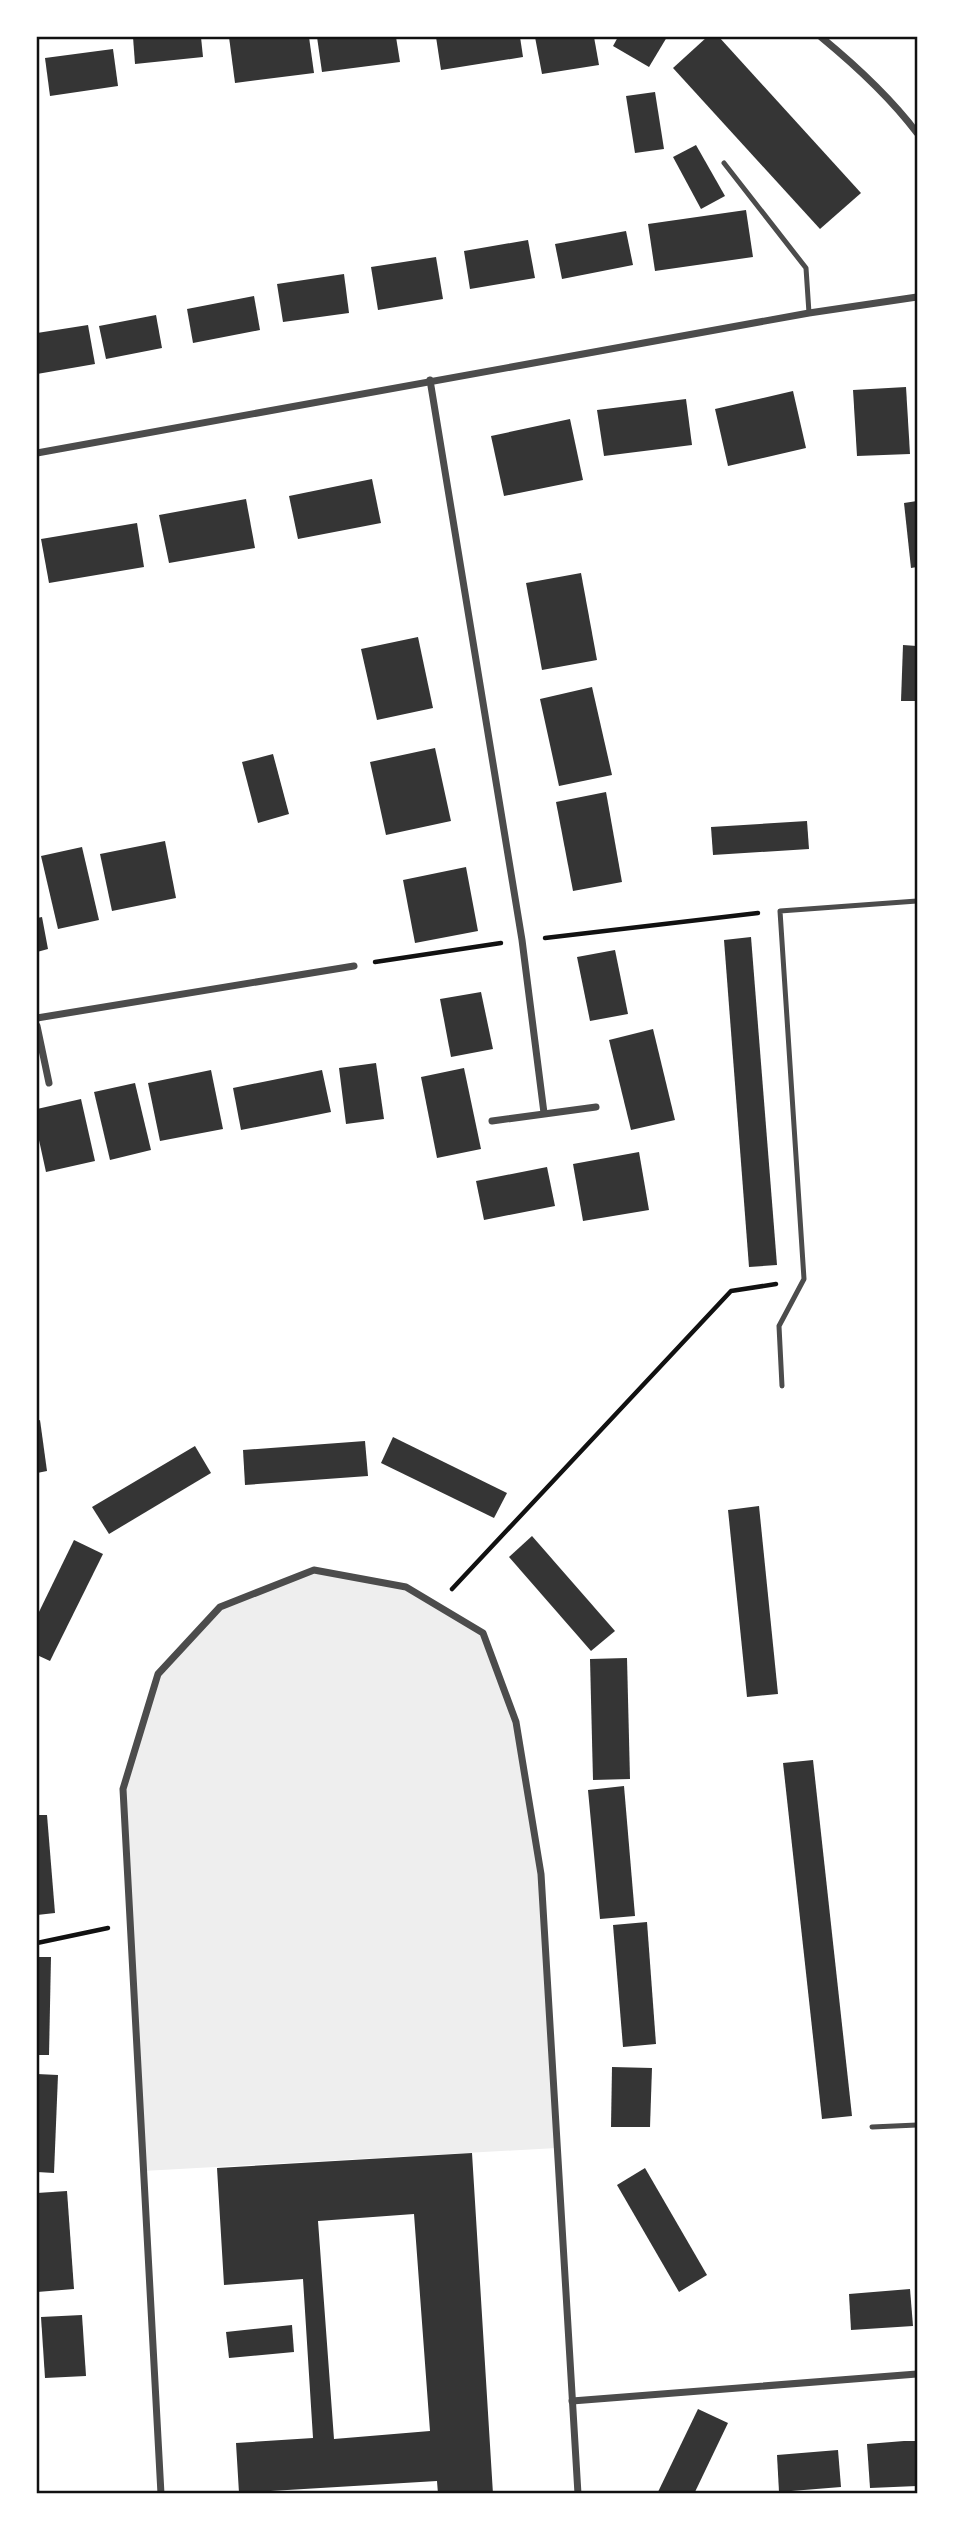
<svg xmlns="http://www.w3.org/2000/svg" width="954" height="2531" font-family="Raleway,sans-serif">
	<rect width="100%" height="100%" fill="#fff"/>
	<polygon fill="#eee" points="314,1570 406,1587 483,1633 516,1722 541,1874 557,2148 143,2171 123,1789 158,1674 220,1607"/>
	<g fill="#353535" fill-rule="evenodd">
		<polygon points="133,37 201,37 203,57 135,64"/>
		<polygon points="229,37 309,37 314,73 235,83"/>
		<polygon points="317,37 396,37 400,62 322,72"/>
		<polygon points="436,37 520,37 523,57 441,70"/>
		<polygon points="535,37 594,37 599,65 542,74"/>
		<polygon points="618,37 667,37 649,67 613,46"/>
		<polygon points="707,37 719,37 861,193 820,229 673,68"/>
		<polygon points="113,49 118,86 50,96 45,58"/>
		<polygon points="655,92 664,149 635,153 626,96"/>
		<polygon points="696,145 725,196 701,209 673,157"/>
		<polygon points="746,210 753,257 655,271 648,224"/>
		<polygon points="626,231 633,265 562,279 555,244"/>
		<polygon points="528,240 535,278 470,289 464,251"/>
		<polygon points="436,257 443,299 378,310 371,267"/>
		<polygon points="344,274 349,313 283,322 277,284"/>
		<polygon points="254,296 260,330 193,343 187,309"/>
		<polygon points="156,315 162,348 106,359 99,326"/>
		<polygon points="88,325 95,364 37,374 37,333"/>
		<polygon points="906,387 910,454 857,456 853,390"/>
		<polygon points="793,391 806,448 728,466 715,409"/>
		<polygon points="686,399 692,445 604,456 597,410"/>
		<polygon points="570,419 583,480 504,496 491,436"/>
		<polygon points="372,479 381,523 298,539 289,496"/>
		<polygon points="246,499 255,548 169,563 159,515"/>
		<polygon points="917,501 917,567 911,568 904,503"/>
		<polygon points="137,523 144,567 49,583 41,539"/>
		<polygon points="581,573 597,660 542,670 526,583"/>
		<polygon points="418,637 433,708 377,720 361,649"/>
		<polygon points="903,645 917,646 917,701 901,701"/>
		<polygon points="592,687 612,775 559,786 540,699"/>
		<polygon points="435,748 451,821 386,835 370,762"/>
		<polygon points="273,754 289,814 258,823 242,762"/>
		<polygon points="606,792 622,882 573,891 556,802"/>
		<polygon points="807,821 809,849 713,855 711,827"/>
		<polygon points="165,841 176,898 112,911 100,854"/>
		<polygon points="82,847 99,920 58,929 41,856"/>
		<polygon points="466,867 478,931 415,943 403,880"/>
		<polygon points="42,917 48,949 37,952 37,918"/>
		<polygon points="751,937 777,1265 749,1267 724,940"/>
		<polygon points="615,950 628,1014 590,1021 577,957"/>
		<polygon points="481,992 493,1049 451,1057 440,999"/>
		<polygon points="653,1029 675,1120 631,1130 609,1040"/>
		<polygon points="376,1063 384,1119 346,1124 339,1068"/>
		<polygon points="464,1068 481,1149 437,1158 421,1077"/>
		<polygon points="211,1070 223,1129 160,1141 148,1083"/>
		<polygon points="322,1070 331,1112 241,1130 233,1088"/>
		<polygon points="135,1083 151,1150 110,1160 94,1092"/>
		<polygon points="81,1099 95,1161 46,1172 37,1131 37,1109"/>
		<polygon points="639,1152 649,1210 583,1221 573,1164"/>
		<polygon points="547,1167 555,1206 484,1220 476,1181"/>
		<polygon points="40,1420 47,1471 37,1473 37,1421"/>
		<polygon points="393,1437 507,1493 494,1518 381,1463"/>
		<polygon points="365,1441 368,1476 245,1485 243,1450"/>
		<polygon points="195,1446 211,1473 109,1534 92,1507"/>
		<polygon points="759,1506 778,1694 747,1697 728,1510"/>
		<polygon points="532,1536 615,1631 591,1651 509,1557"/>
		<polygon points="74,1540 103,1554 50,1661 37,1655 37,1616"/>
		<polygon points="627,1658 630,1779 593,1780 590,1659"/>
		<polygon points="813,1760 852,2116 822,2119 783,1763"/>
		<polygon points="624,1786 635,1916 600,1919 588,1790"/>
		<polygon points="37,1815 47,1815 55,1913 37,1915"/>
		<polygon points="647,1922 656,2044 623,2047 613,1925"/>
		<polygon points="37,1957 51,1957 49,2055 37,2055"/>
		<polygon points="612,2067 652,2068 650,2127 611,2127"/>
		<polygon points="37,2074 58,2075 54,2173 37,2172"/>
		<path d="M472,2153L493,2494H438L437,2481L239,2493L236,2443L313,2438L303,2279L224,2285L217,2168ZM414,2214L430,2431L334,2439L318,2221Z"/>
		<polygon points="645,2168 707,2275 679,2292 617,2185"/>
		<polygon points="67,2191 74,2289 37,2292 37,2193"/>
		<polygon points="910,2289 913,2326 851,2330 849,2294"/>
		<polygon points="82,2315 86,2376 45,2378 41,2317"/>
		<polygon points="292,2325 294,2352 229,2358 226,2332"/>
		<polygon points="698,2409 728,2423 694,2494 657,2494"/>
		<polygon points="904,2441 917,2441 917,2486 870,2488 867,2444"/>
		<polygon points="838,2450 841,2487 779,2492 777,2455"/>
	</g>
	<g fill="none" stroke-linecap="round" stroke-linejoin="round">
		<g stroke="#111" stroke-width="4.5">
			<polyline points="545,938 758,913"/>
			<polyline points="375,962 501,943"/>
			<polyline points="452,1589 731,1291 776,1284"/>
			<polyline points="37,1943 108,1928"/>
		</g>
		<g stroke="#4c4c4c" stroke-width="5">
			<polyline points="724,163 806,268 809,313"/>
			<polyline points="782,1386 779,1326 804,1279 780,911 917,901"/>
			<polyline points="872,2127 917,2125"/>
		</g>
		<g stroke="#4c4c4c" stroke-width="7">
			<path d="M821,37C855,65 890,97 917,133"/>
			<polyline points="430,380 522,940 544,1113"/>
			<polyline points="37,453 809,313 917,297"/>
			<polyline points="37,1018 354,966"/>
			<polyline points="37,1026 49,1083"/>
			<polyline points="492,1121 596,1107"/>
			<polyline points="572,2401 917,2374"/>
			<polyline points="161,2494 123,1789 158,1674 220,1607 314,1570 406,1587 483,1633 516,1722 541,1874 578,2494"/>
		</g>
	</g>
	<rect width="954" height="2531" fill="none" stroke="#ffffff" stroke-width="77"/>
	<rect x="38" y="38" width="878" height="2454" fill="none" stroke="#111" stroke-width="2.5"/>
</svg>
